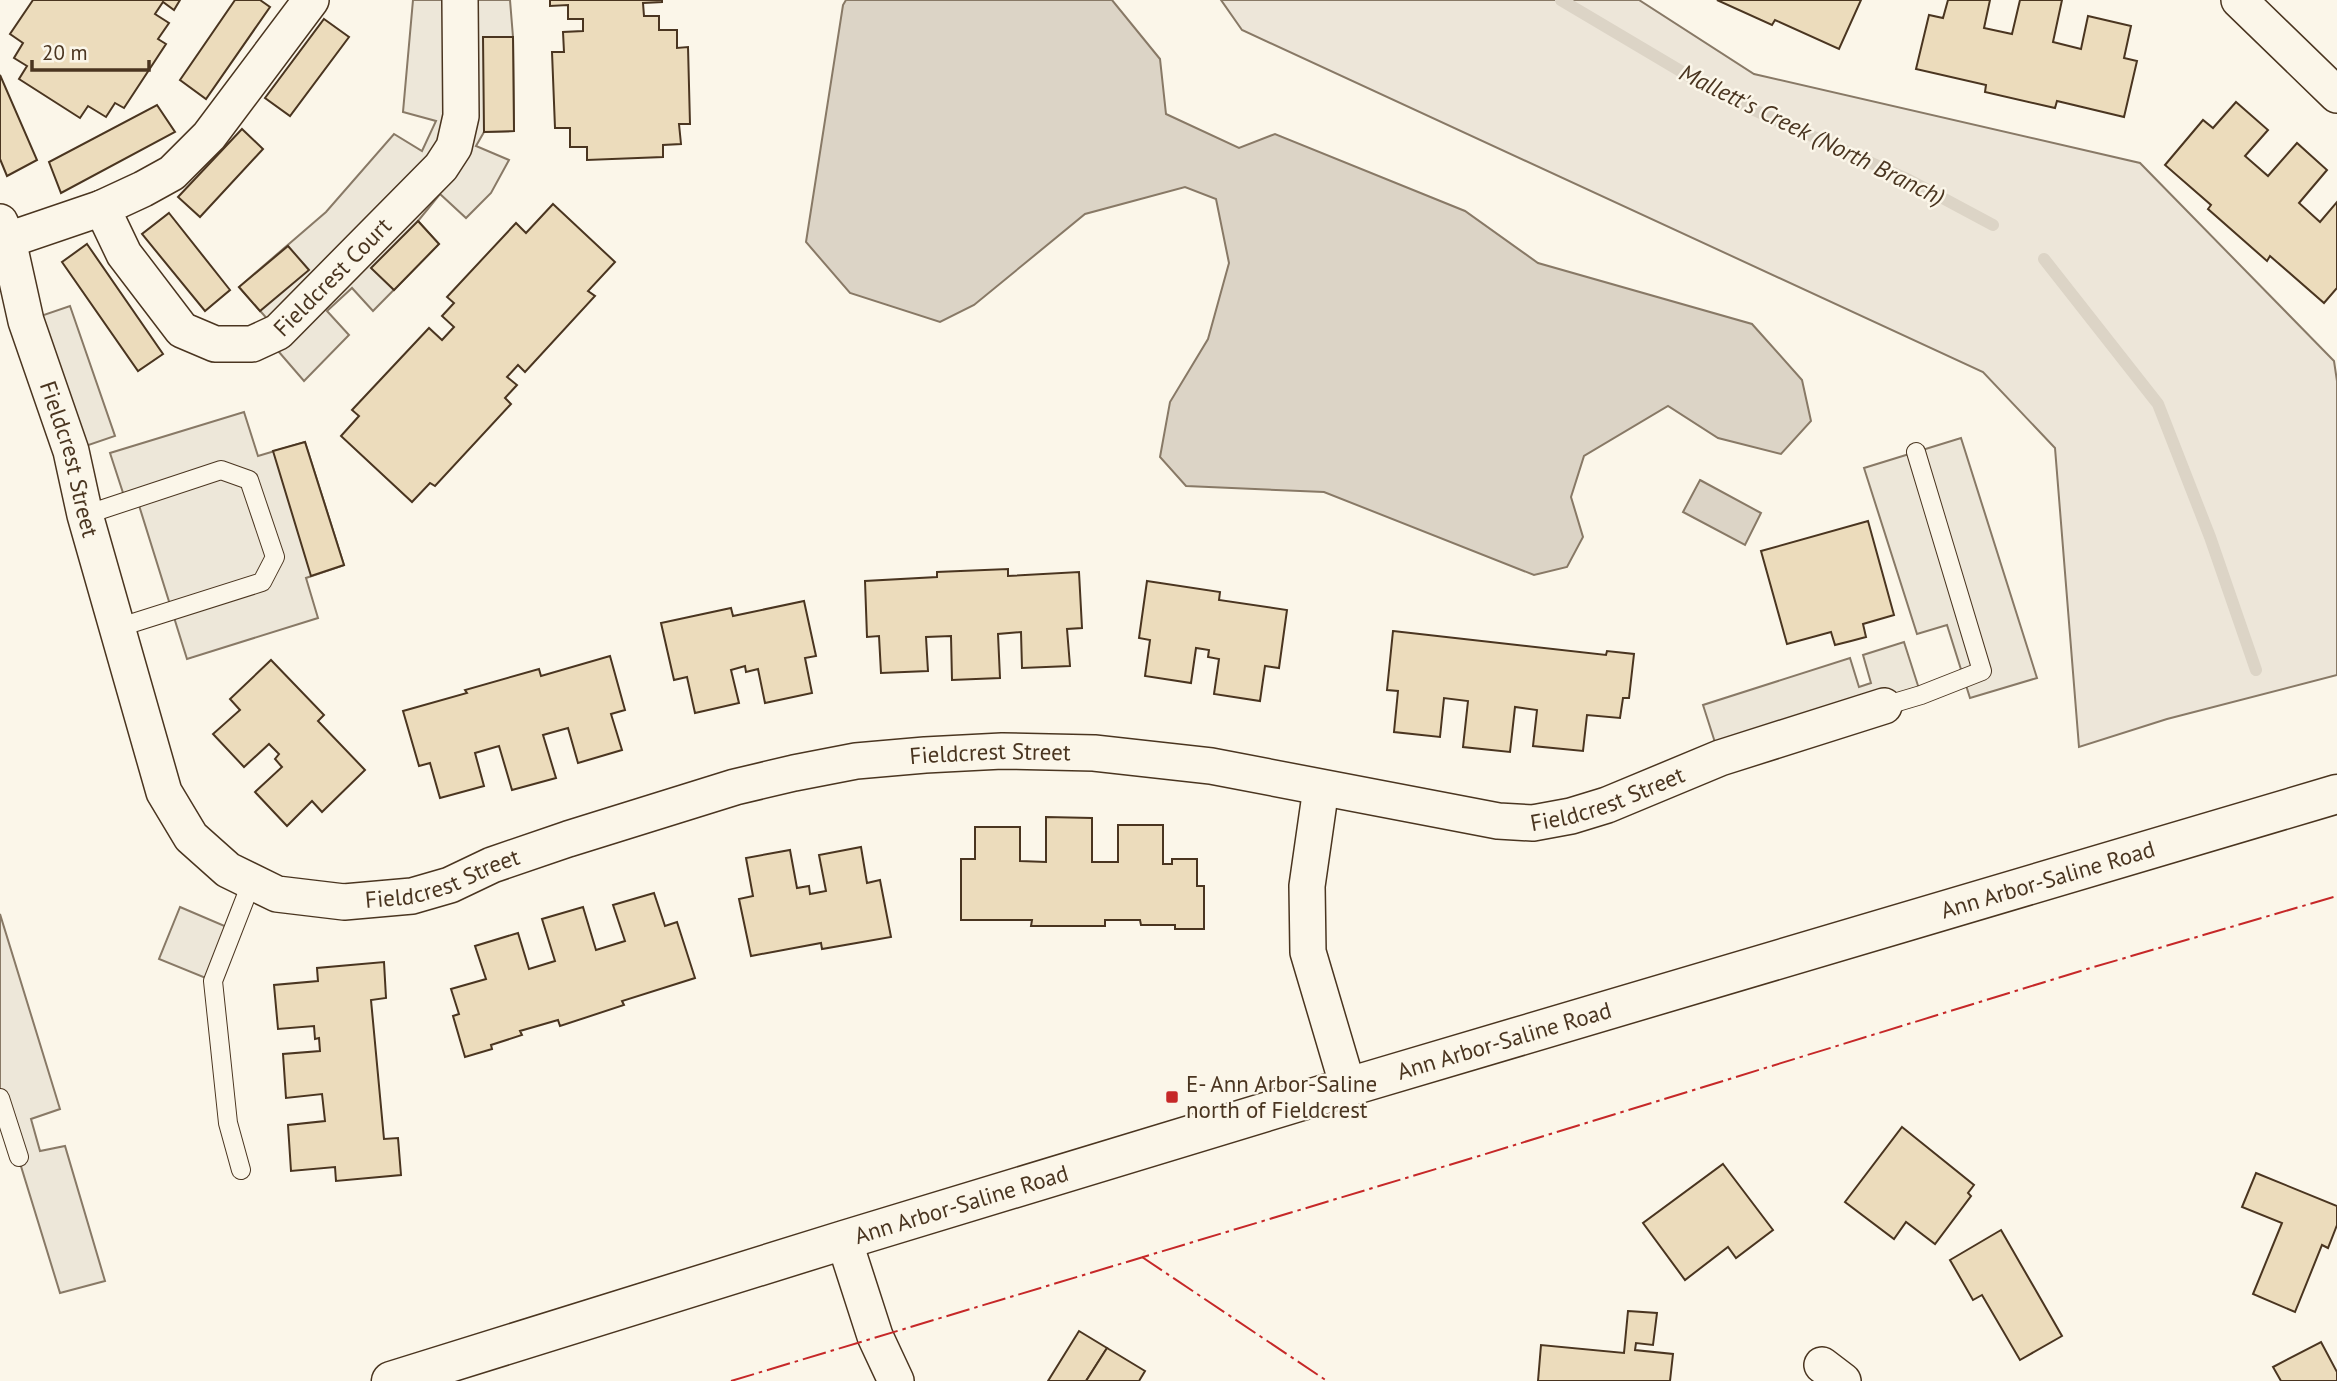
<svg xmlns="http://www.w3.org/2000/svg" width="2337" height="1381" font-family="'PT Sans',sans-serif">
	<rect width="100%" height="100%" fill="#fbf6e9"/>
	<polygon fill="#ede6d9" stroke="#887966" stroke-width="2" points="1221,0 1639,0 1754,74 2140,163 2334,361 2337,381 2337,675 2167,719 2079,747 2055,448 1983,372 1242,30"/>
	<g fill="#ede7d9" stroke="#887966" stroke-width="2">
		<polygon points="413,0 510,0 513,37 514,131 484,132 476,146 509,160 491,193 466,218 440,194 418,221 439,244 373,311 352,288 327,311 349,335 304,381 266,337 278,331 239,287 326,212 394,134 422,151 436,121 403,112"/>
		<polygon points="70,306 115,436 71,451 26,321"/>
		<polygon points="244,412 258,456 305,442 344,565 306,578 318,618 187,659 137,499 126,502 110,453"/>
		<polygon points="1961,438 2037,678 1970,698 1947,625 1917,634 1864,468"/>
		<polygon points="1904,642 1921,695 1720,758 1703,705 1850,658 1859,687 1871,683 1863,655"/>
		<polygon points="180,907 234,930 213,981 159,959"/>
		<polygon points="0,914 60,1109 31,1119 40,1151 65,1146 105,1281 60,1293 0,1098"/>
	</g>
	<g fill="#dcd4c6" stroke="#887966" stroke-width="2">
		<polygon points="846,0 1112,0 1160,59 1166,114 1239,148 1275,134 1465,211 1538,263 1752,324 1802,380 1811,421 1781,454 1718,438 1668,406 1584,456 1571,497 1583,537 1567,567 1534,575 1324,492 1186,486 1160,457 1170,402 1208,339 1229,263 1216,199 1185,187 1085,214 974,305 940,322 850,293 806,242 843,5"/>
		<polygon points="1700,480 1761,513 1745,545 1683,512"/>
	</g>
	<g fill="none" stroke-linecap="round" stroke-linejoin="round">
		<g stroke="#dcd4c6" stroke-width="12">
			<polyline points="1561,0 1721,95 1909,180 1993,225"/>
			<polyline points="2044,259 2158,404 2210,537 2256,670"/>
		</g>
	</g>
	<g fill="#ecdcbc" stroke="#4a3520" stroke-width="2">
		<polygon points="33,0 180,0 174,10 163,2 155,14 169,23 158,39 166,44 124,108 115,103 106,117 88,106 80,118 19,79 27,66 14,58 23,43 10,34"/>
		<polygon points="235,0 260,0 270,7 206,99 180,80"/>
		<polygon points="550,0 662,0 662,2 643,3 644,16 659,16 659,30 677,30 677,48 688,47 690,124 679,124 681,144 663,145 663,157 587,160 587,147 570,147 570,128 555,128 552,52 564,52 563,32 583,31 583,19 568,19 568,5 550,6"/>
		<polygon points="1717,0 1861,0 1839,49 1775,20 1772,25"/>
		<polygon points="1948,0 1990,0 1984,28 2012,34 2020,0 2062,0 2053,42 2081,49 2088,16 2131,26 2124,58 2137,61 2124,117 2057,101 2055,108 1985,92 1986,85 1916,69 1929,15 1943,18"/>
		<polygon points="324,19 349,37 290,116 265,98"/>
		<polygon points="483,37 513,37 514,131 484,132"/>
		<polygon points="0,75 37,160 7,176 0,159"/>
		<polygon points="2236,102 2268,130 2245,156 2268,176 2297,143 2327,170 2299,203 2320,222 2337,202 2337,288 2324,303 2270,256 2267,261 2208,209 2211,205 2165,165 2203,120 2213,128"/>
		<polygon points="157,105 175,132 61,193 49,162"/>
		<polygon points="242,129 263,149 200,217 178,197"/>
		<polygon points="553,204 615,262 588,291 595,296 525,372 518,365 507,377 517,385 505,398 511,404 435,486 430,483 412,502 341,436 359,416 352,410 429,328 442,340 454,327 442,316 454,303 447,297 516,223 526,233"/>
		<polygon points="169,213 230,290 205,311 142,234"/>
		<polygon points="418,221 439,244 394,290 371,268"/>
		<polygon points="87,244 163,354 138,371 62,262"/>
		<polygon points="288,246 309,270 260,311 239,287"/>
		<polygon points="305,442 344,565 311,576 273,451"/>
		<polygon points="1868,521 1894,615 1863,624 1866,637 1851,641 1835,645 1831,632 1787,644 1761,551"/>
		<polygon points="1008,569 1008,576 1079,572 1082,628 1067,629 1070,666 1022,668 1021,632 998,634 1000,678 952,680 951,636 926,637 928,671 881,673 879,636 867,637 865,581 937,577 937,572"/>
		<polygon points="1147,581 1220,592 1219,600 1287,610 1279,668 1265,666 1260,701 1214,694 1219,659 1208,657 1209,650 1196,648 1191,683 1145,676 1150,640 1139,638"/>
		<polygon points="804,601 816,656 805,658 812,693 765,703 758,669 746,672 745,666 731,670 739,703 695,713 687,677 674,680 661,623 731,608 733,616"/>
		<polygon points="1393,631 1606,655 1607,651 1634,654 1629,698 1623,698 1620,718 1587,715 1583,751 1533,746 1537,710 1515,707 1510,752 1463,747 1468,701 1444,698 1440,737 1394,732 1398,691 1387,690"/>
		<polygon points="610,656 625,710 611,714 622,750 578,763 568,728 543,735 556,778 512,790 499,746 475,753 484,786 440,798 430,763 419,766 403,711 467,693 465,690 539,669 541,676"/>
		<polygon points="271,660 324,715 318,721 365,770 322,812 312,801 287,826 255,792 282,767 275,759 279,754 269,744 244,767 213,734 240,710 230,699"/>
		<polygon points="1046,817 1092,818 1092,862 1118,862 1118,825 1163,825 1163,864 1172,864 1172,859 1197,859 1197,886 1204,886 1204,929 1175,929 1175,925 1141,925 1140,920 1105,920 1105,926 1031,926 1032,920 961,920 961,859 975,859 975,827 1020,827 1020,861 1046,862"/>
		<polygon points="861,847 867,883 880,880 891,937 822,949 821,943 751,956 739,899 753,896 746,858 790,850 797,888 809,886 810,894 826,891 819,855"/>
		<polygon points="654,893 665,926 677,922 695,978 622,1001 624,1005 560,1026 558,1020 520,1031 522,1035 491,1045 492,1049 465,1057 453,1016 459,1014 451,989 486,979 475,946 518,933 529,969 555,961 542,919 583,907 596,950 625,941 613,905"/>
		<polygon points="384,962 386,998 371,1000 384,1139 398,1138 401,1175 336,1181 335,1167 291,1171 288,1125 325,1121 322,1094 286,1098 283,1054 320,1051 319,1038 315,1039 314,1026 278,1029 274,985 318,981 317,968"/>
		<polygon points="1902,1127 1974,1185 1968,1193 1971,1196 1935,1244 1906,1222 1894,1239 1845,1202"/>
		<polygon points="1723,1164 1773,1230 1736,1258 1728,1247 1685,1280 1643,1223"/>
		<polygon points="2256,1173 2337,1206 2337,1225 2328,1248 2322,1245 2295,1312 2253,1294 2282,1223 2242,1207"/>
		<polygon points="2001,1230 2062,1336 2020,1360 1982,1295 1973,1300 1950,1260"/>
		<polygon points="1628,1311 1657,1313 1653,1345 1636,1343 1635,1350 1673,1354 1670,1381 1538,1381 1541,1345 1624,1353"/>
		<polygon points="1079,1331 1107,1348 1086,1381 1048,1381"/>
		<polygon points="2321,1342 2337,1372 2337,1381 2281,1381 2273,1367"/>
		<polygon points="1107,1348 1145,1371 1139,1381 1086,1381"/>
	</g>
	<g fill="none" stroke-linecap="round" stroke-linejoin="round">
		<defs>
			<g id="service">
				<polyline points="85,515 221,470 249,480 275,557 262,582 117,628"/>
				<polyline points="1884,706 1921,695 1982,671 1916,452"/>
				<polyline points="0,1098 19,1157"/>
				<polyline points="241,1170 228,1123 213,981 252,881"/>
			</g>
			<g id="minor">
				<path id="s1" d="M311,0L209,136L172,173L143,189L102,208L124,254L182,330L215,344H252L278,332L441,167L454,147L461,116L460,0"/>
				<polyline points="2239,0 2337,95"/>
				<polyline points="0,222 8,240 102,208"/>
				<path id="s2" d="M8,240L26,321L71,451L85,515L164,792L191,837L228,870L277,894L344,902L412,896L450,885L492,865L568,839L735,787L794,773L856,761L925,755L1002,751L1094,753L1211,766L1498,821L1533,823L1571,816L1607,805L1720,758L1884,706"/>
				<polyline points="1321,788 1307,886 1308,952 1348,1087"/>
				<polyline points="844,1240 875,1336 896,1381"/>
				<polyline points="1822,1365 1843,1381"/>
			</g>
			<g id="secondary">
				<path id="s3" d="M391,1381L844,1240L1348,1087L2337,794"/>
			</g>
		</defs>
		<use href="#service" stroke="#4a3520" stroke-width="20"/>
		<use href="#minor" stroke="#4a3520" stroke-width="38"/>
		<use href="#secondary" stroke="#4a3520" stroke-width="41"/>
		<use href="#service" stroke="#fbf6e9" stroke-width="18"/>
		<use href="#minor" stroke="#fbf6e9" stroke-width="35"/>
		<use href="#secondary" stroke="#fbf6e9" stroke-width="38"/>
		<g stroke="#c62828" stroke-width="2" stroke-dasharray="24 5 3.5 5" stroke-linecap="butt">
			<polyline points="1142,1257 1327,1381"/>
			<polyline points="731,1381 1479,1156 2087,969 2337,896"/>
		</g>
	</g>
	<rect fill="#c62828" stroke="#fbf6e9" stroke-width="2.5" x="1165" y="1090" width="14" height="14" rx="3.5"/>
	<g text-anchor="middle" stroke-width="5" stroke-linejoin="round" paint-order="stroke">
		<g font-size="23" fill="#4a3520" stroke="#fbf6e9">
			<text dy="8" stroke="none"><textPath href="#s1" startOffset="626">Fieldcrest Court</textPath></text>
			<text dy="8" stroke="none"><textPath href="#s2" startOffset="228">Fieldcrest Street</textPath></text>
			<text dy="8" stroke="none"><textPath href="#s2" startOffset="1466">Fieldcrest Street</textPath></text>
			<text dy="8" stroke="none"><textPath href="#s2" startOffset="2093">Fieldcrest Street</textPath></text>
			<text dy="8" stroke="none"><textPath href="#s2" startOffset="900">Fieldcrest Street</textPath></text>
			<text dy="8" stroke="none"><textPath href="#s3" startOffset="1731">Ann Arbor-Saline Road</textPath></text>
			<text dy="8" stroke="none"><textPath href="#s3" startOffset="1164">Ann Arbor-Saline Road</textPath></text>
			<text dy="8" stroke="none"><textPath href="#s3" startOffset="597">Ann Arbor-Saline Road</textPath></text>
		</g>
		<g font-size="23" fill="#4a3520" stroke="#fbf6e9" text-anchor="start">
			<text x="1186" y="1092">E- Ann Arbor-Saline<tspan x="1186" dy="26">north of Fieldcrest</tspan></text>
		</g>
		<g font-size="24" font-style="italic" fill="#4a3520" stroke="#fbf6e9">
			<text transform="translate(1812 135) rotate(26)" y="8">Mallett's Creek (North Branch)</text>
		</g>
	</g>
	<path d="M32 60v10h117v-10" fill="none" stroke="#4a3520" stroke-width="3.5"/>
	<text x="42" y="60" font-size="21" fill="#4a3520" stroke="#fbf6e9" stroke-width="5" paint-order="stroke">20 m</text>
</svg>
